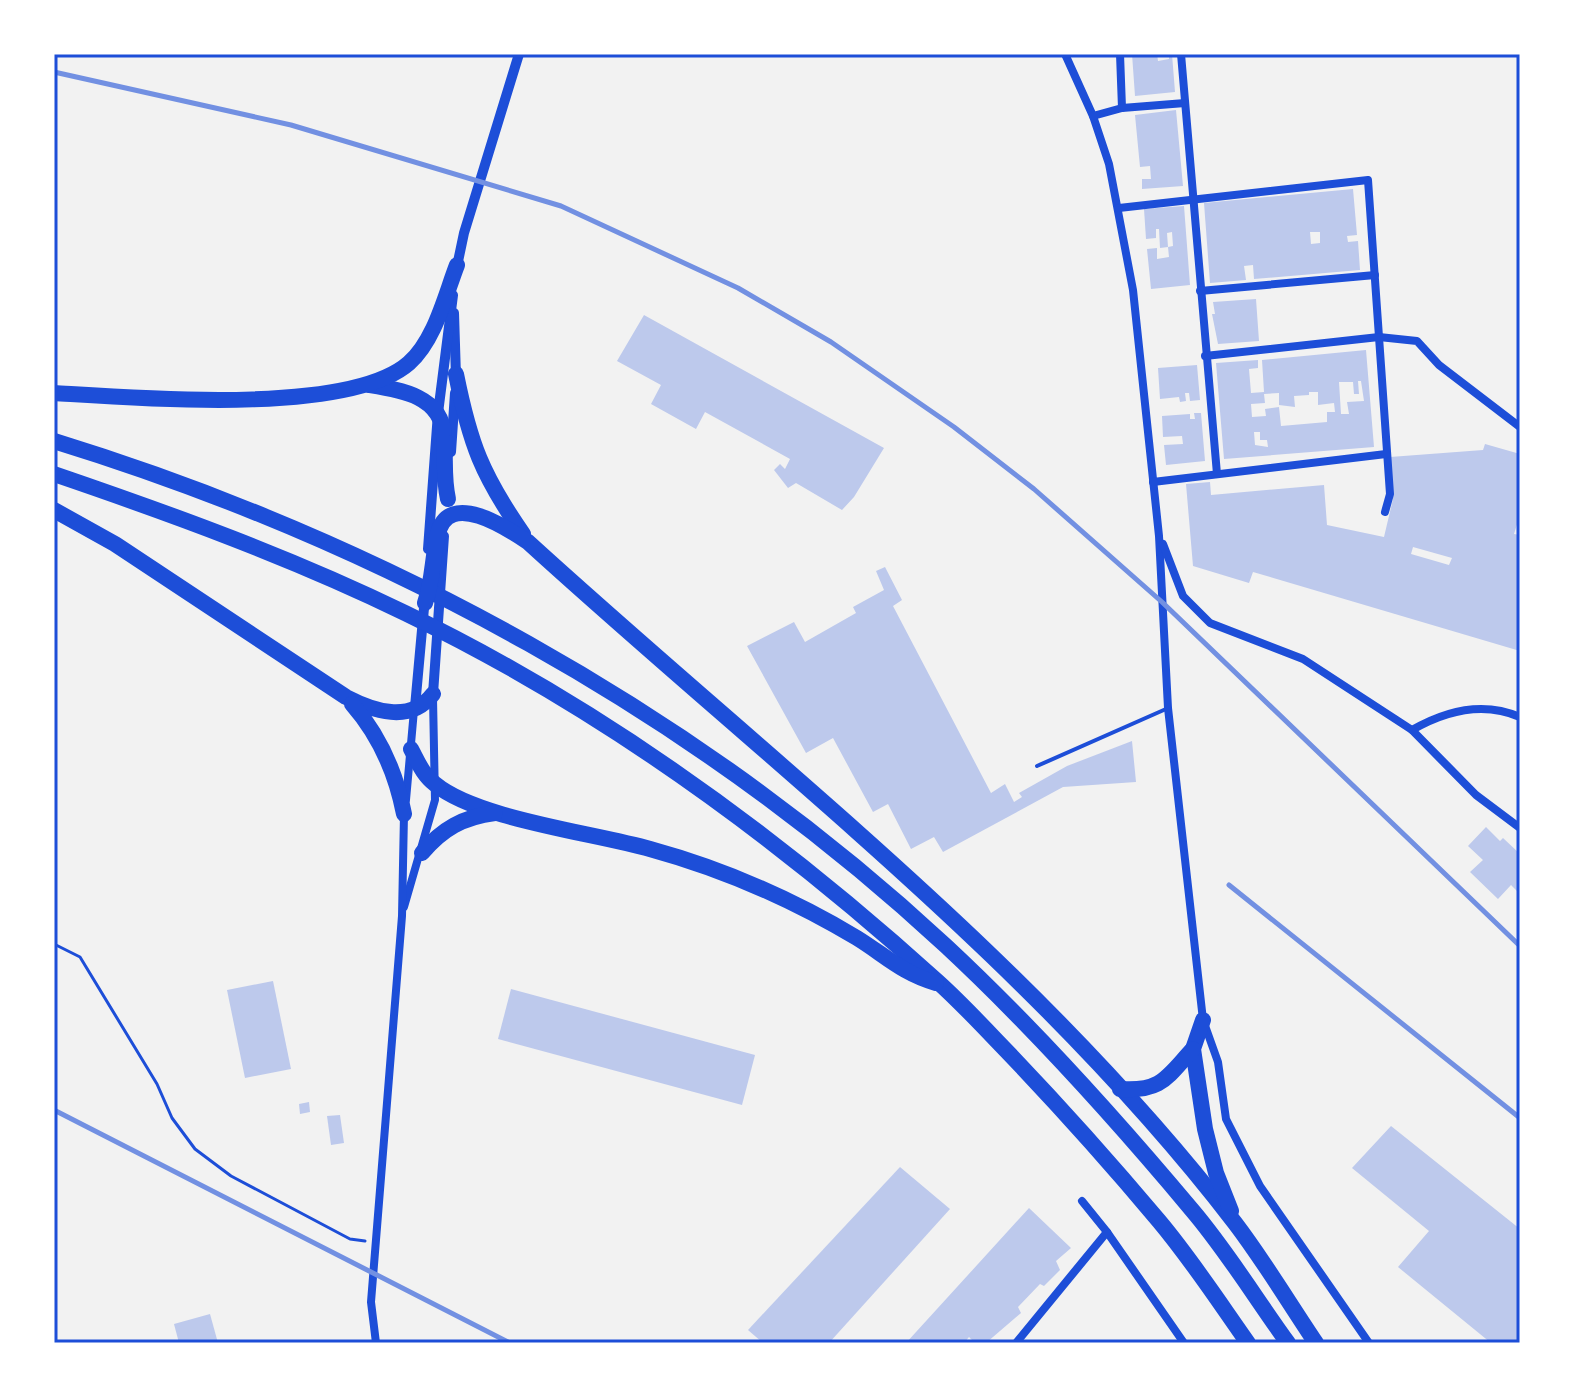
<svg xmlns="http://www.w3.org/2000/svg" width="1574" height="1397" font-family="'Asap Condensed',sans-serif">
	<rect width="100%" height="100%" fill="#f2f2f2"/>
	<g fill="#bdc9ec" fill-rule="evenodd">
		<polygon points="1132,54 1157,54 1158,61 1169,59 1169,54 1172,54 1175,92 1135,96"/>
		<polygon points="1176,110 1183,186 1142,189 1142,179 1151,179 1150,166 1140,167 1135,115"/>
		<path d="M1353,189L1357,235L1347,236L1348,242L1358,241L1360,270L1254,279L1253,265L1244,266L1246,280L1210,283L1204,203ZM1310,232H1320V243L1311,244Z"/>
		<polygon points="1184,206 1190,285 1151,289 1147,249 1157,248 1157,259 1169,257 1168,247 1173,246 1172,232 1167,233 1168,247 1160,248 1159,229 1156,229 1156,238 1146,239 1144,209"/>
		<polygon points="1256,299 1259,341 1218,344 1212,314 1215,314 1213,302"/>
		<polygon points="644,315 884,448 854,497 842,510 796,483 788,488 774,470 780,464 785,469 790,459 705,412 696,429 651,404 661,385 617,361"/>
		<path d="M1366,350L1374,447L1224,459L1216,363L1258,360V368L1249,369L1251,393L1264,392L1262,360ZM1358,381H1361L1364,401L1347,402L1349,414H1341L1339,382H1353L1354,394H1359ZM1309,392H1318V405L1334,403L1335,412H1327V422L1281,426L1279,407L1265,409L1266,416L1252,417L1251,404L1265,403L1264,394L1279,393V405L1295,407L1294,396L1309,395ZM1254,432H1260V440H1267L1268,447L1255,445Z"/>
		<polygon points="1197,365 1200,400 1190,401 1189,393 1185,393 1186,401 1180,402 1179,397 1160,399 1158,368"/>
		<polygon points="1194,413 1201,413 1205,461 1166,465 1164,445 1183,444 1182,436 1163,437 1162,416 1190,414 1190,419 1195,419"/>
		<path d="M1485,444L1520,454V515L1514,534L1520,535V651L1253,572L1249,583L1193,566L1186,484L1210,482L1211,495L1324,485L1327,525L1384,537L1393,499L1390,457L1483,450ZM1413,547L1452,558L1449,565L1411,554Z"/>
		<polygon points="885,567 902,600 893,606 991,793 1005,784 1014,802 1022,797 1019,793 1067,766 1132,741 1136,782 1063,787 943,852 934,837 911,849 888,804 873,812 833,738 806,753 747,646 794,622 805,642 856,613 853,607 884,590 876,571"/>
		<polygon points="1486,827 1500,841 1503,838 1520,854 1520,894 1511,885 1498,899 1470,872 1483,860 1468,846"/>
		<polygon points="273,981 291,1069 245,1078 227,990"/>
		<polygon points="511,989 755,1055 742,1105 498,1039"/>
		<polygon points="309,1102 310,1112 300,1114 299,1104"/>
		<polygon points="340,1115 344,1143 331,1145 327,1116"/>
		<polygon points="1391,1126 1520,1229 1520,1343 1491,1343 1398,1267 1429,1231 1352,1168"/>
		<polygon points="900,1167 950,1209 829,1343 763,1343 748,1330"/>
		<polygon points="1029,1208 1071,1248 1056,1261 1060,1270 1044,1286 1040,1284 1018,1307 1021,1313 986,1343 975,1343 969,1337 964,1343 906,1343"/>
		<polygon points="210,1314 218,1343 179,1343 174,1324"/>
	</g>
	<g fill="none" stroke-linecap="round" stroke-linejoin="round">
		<polyline stroke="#1d4ed8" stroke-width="3" points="54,944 80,957 157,1084 172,1118 195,1149 231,1176 350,1239 365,1241"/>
		<polyline stroke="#1d4ed8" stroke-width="4" points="1037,766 1166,709"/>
		<g stroke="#1d4ed8" stroke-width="8">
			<polyline points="1065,54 1093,116 1109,164 1133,290 1159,536 1168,708 1203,1020 1218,1062 1226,1119 1260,1186 1369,1343"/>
			<polyline points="1120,54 1122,108"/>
			<polyline points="1181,54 1217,474"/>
			<polyline points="1093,116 1122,108 1185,103"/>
			<polyline points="1119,208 1368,180 1390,494 1385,512"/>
			<polyline points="1200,291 1375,275"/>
			<polyline points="1205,356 1379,337 1417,341 1439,365 1520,427"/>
			<polyline points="1153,482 1386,454"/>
			<path d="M1163,544L1183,596L1210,623L1303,659L1412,730C1445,711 1483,701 1520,717"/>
			<polyline points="1412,730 1476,795 1520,828"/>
			<polyline points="406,800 414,710"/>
			<polyline points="404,907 435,800 433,698"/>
			<polyline points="1082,1201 1107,1232 1184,1343"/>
			<polyline points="376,1343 371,1302 402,916 404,814"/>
			<polyline points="1016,1343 1107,1232"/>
		</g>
		<g stroke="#1d4ed8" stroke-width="10">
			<polyline points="456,271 464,233 519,54"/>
			<polyline points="454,313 456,377"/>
			<polyline points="451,452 455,393"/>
			<polyline points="428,549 438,413 453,295"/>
			<polyline points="433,694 444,536"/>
			<polyline points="415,707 425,597"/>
		</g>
		<g stroke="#1d4ed8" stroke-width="16">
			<path d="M456,374C470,444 482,475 523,534"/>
			<path d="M369,385C401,390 442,396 444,436C446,458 443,477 448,499"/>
			<path d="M54,393C134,398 349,416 409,363C435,340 445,296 457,265"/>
			<path d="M54,441C382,542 694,712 946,946C1034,1028 1115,1118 1192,1210C1227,1251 1256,1299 1288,1343"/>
			<path d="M54,474C174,515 292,558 405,613C600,707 779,838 938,982C959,1001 978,1021 997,1041C1053,1099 1107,1159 1159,1221C1191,1259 1219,1302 1248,1343"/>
			<path d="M54,510L115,544L346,697C373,711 410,724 433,694"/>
			<path d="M425,603C433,580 432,558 438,534C448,489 507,528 528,542C769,762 1035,963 1235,1223C1264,1261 1289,1303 1316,1343"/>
			<path d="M352,704C380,736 396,773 404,814"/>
			<path d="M411,749C418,762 423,775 435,784C477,819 594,833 650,849C723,869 792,899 857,938C886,956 902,973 936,983"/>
			<path d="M422,853C442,829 463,817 495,813"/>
			<polyline points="1203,1020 1193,1049 1205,1129 1216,1173 1231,1211"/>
			<path d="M1120,1089C1162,1092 1167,1077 1193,1049"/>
		</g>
		<g stroke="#7290e2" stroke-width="5">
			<polyline points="54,72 291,125 561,206 738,288 831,342 954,427 1034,489 1162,602 1520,946"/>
			<polyline points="1229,885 1520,1118"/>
			<polyline points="54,1110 510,1343"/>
		</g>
	</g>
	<rect width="1574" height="1397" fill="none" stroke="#ffffff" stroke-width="112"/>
	<rect x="56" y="56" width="1462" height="1285" fill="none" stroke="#1d4ed8" stroke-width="3"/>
</svg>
